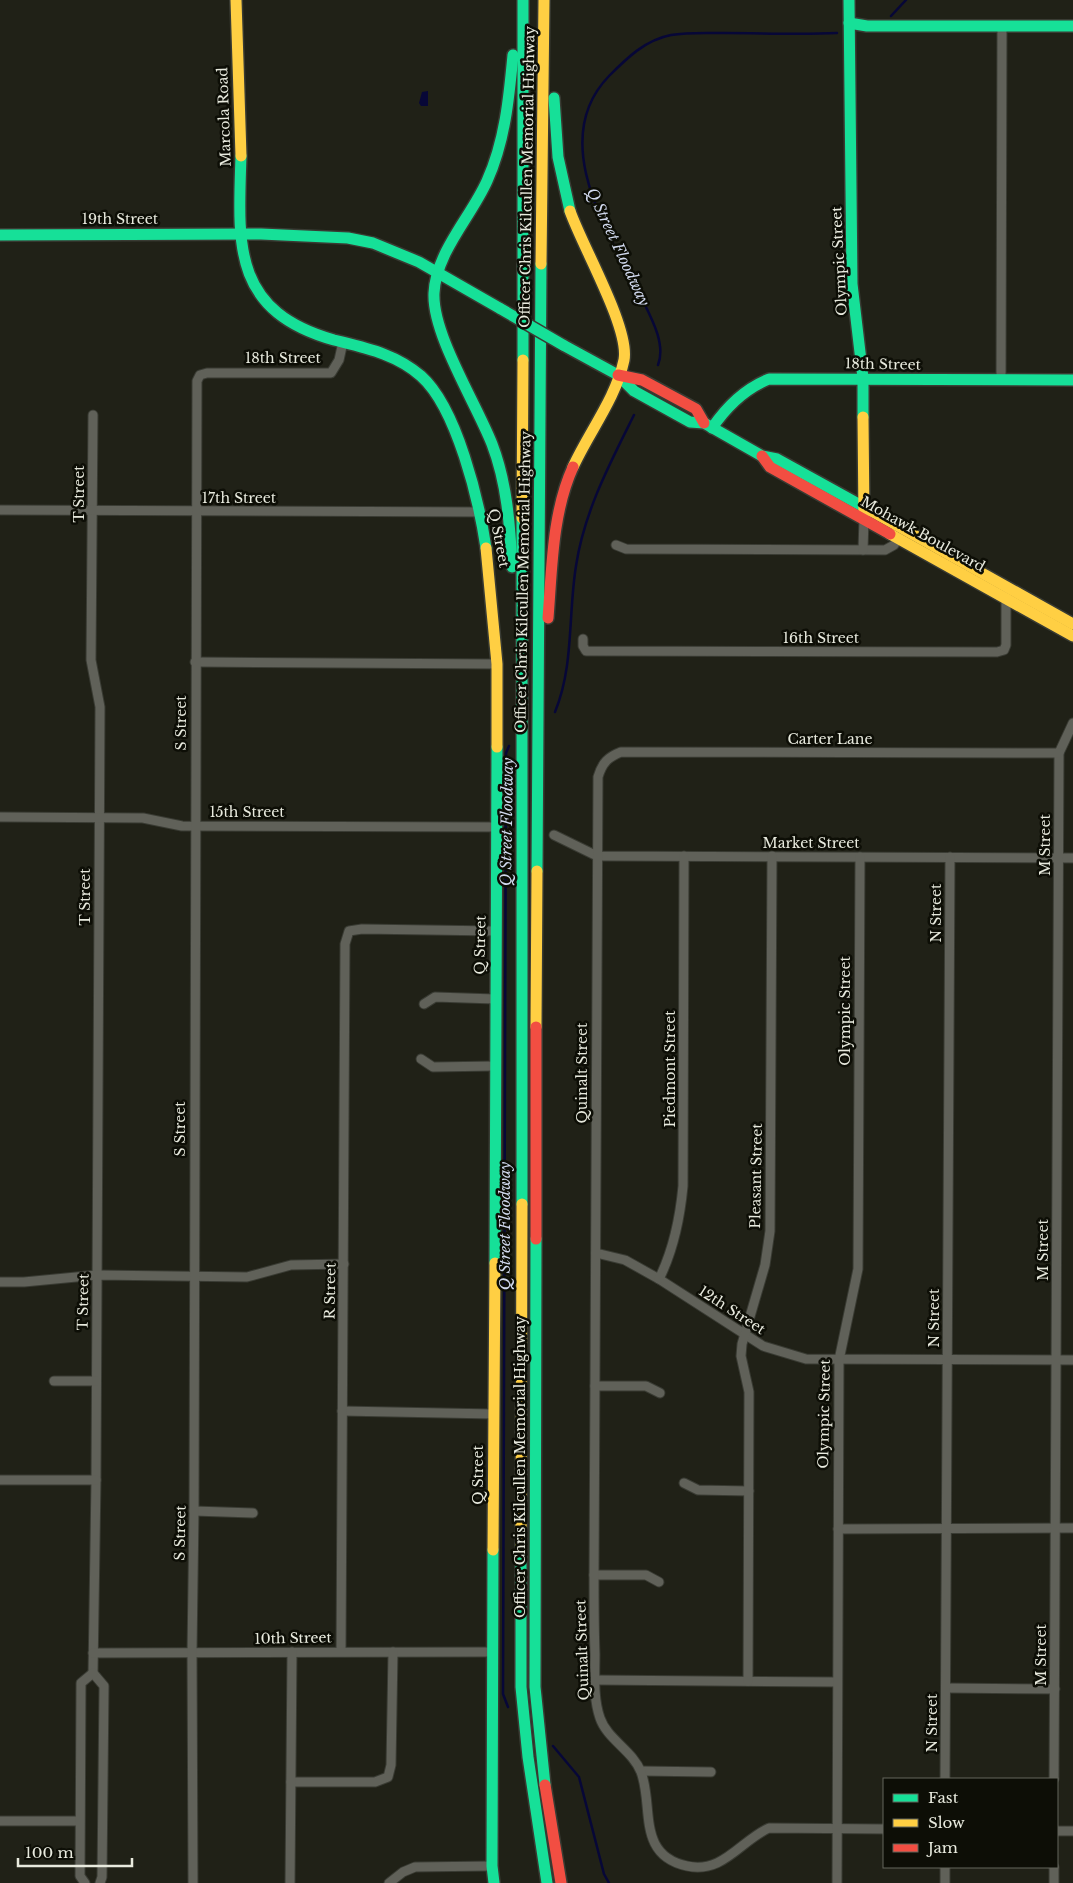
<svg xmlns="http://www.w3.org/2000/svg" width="1073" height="1883" font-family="'Libre Baskerville',serif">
	<rect width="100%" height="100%" fill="#202117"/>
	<polygon fill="#070737" points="428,91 428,106 421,106 419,103 422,92"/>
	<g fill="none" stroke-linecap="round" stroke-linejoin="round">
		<g stroke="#070737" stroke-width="2.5">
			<polyline points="891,16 906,0"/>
			<path d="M658,365C666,345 652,319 643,301C610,236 546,141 609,76C627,58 645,40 671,35C688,32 707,33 724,33C762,33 800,35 837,33"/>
			<path d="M555,712C574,666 568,615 576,566C584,512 610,463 634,415"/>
			<polyline points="508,1707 503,1694 506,753 509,746"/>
			<polyline points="553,1746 579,1777 604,1874 609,1883"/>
		</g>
		<defs>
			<g id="street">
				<polyline points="1001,380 1002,26"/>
				<polyline points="93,415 91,660 100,707 96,1480 93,1673 104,1686 102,1877 100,1883"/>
				<polyline points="0,510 479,512"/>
				<polyline points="616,545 626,549 885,550 894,545 899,538"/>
				<polyline points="863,550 864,518"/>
				<polyline points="583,639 583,646 586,651 997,652 1004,650 1006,645 1006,594"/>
				<polyline points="195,662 497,664"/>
				<polyline points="0,817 143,818 182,826 496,827"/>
				<polyline points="554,835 597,856 1073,858"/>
				<polyline points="424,1004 435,997 495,999"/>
				<polyline points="421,1059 433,1067 495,1066"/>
				<polyline points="596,1253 625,1260 659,1279 763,1346 806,1359 1073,1360"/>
				<path d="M659,1279C674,1249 680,1218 683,1186L684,856"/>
				<polyline points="0,1282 24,1282 97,1275 247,1277 291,1265 344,1264"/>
				<polyline points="54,1381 96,1381"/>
				<polyline points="595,1386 646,1386 660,1393"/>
				<polyline points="342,1411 493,1414"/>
				<polyline points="0,1480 96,1480"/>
				<polyline points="684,1483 698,1490 749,1491"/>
				<polyline points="194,1511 253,1513"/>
				<polyline points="838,1529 1073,1528"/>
				<polyline points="594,1575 646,1575 659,1582"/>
				<polyline points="341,1651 345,944 349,931 362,929 495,931"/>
				<polyline points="93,1653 492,1652"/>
				<polyline points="595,1680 837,1682"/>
				<polyline points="748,1681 749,1392 741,1356 742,1344 765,1265 770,1231 772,856"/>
				<polyline points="946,1688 1055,1689"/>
				<polyline points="641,1771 711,1772"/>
				<polyline points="945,1779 950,857"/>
				<polyline points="1054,1779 1059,753 1073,723"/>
				<polyline points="291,1782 375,1782 388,1777 391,1765 393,1652"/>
				<polyline points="0,1821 79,1821"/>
				<path d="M884,1829L769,1828C740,1841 723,1874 687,1866C636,1855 654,1806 641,1772C633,1751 607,1739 600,1718C593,1698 595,1675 595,1654C594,1628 594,1601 594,1575L598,777C602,763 608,757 621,752L1059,753"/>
				<polyline points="1057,1831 1073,1831"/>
				<polyline points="85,1883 80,1876 81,1683 93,1673"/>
				<polyline points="193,1883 192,1652 194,1511 197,381 200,375 207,373 331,373 339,360 343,342"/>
				<polyline points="290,1883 292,1652"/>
				<polyline points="389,1883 403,1872 415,1867 492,1866"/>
				<polyline points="837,1883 839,1360 858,1269 860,857"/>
				<polyline points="945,1883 945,1867"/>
				<polyline points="1054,1883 1054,1867"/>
			</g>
			<g id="fast">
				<polyline points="849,0 852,284 863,378 863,417"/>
				<polyline points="849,23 867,26 1073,26"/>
				<polyline points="554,98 558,157 570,211"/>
				<path d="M241,156C238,245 232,311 334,340C366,348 396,354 421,376C457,408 479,501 486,548"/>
				<polyline points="0,235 261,234 348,238 373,243 419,262 501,309"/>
				<polyline points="563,345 618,375 634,391 690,422 704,423 762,456 777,459 873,512"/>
				<polyline points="523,360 523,0"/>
				<path d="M712,428C727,406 744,389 769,379L1073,380"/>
				<path d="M512,567C510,525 507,483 492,444C476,403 432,334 434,293C436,252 471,217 487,181C505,141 509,98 513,55"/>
				<polyline points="537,871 541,264"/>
				<polyline points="522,1204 522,518"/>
				<polyline points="536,1239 535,1687 545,1785"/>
				<polyline points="495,1263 497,747"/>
				<polyline points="521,1546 521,1687 528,1757 547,1883"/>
				<polyline points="493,1550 492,1866 494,1883"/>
			</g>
			<g id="slow">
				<polyline points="236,0 241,156"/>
				<path d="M570,211C582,246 630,328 624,360C616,398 589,432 573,467"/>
				<polyline points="541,264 544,0"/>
				<polyline points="863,417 864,518"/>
				<polyline points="873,512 1073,624"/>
				<polyline points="522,518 523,360"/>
				<polyline points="890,534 1073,636"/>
				<polyline points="486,548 497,664 497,747"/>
				<polyline points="536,1027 537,871"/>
				<polyline points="521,1546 522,1204"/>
				<polyline points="493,1550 495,1263"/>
			</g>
			<g id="jam">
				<polyline points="618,375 642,380 696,409 704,423"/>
				<polyline points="762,456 770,467 890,534"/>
				<path d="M548,618C552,569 552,513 573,467"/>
				<polyline points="536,1239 536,1027"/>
				<polyline points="545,1785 561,1883"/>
			</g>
		</defs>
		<use href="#street" stroke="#393b33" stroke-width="11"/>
		<use href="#fast" stroke="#393b33" stroke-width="14"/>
		<use href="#slow" stroke="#393b33" stroke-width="14"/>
		<use href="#jam" stroke="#393b33" stroke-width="14"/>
		<use href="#street" stroke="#606159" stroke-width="9"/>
		<use href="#fast" stroke="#16e098" stroke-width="11"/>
		<use href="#slow" stroke="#ffcf43" stroke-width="11"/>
		<use href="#jam" stroke="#f24e42" stroke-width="11"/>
		<defs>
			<polyline id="fast-bridge" points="501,309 563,345"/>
		</defs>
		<use href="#fast-bridge" stroke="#393b33" stroke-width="14" stroke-linecap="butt"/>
		<use href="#fast-bridge" stroke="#16e098" stroke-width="11"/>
	</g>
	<g text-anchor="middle" stroke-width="5" stroke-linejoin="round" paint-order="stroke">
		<g font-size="14" fill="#e8eade" stroke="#0d0e06">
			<text transform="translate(224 117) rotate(-92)" y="5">Marcola Road</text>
			<text transform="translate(527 177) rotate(-89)" y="5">Officer Chris Kilcullen Memorial Highway</text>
			<text x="120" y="224">19th Street</text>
			<text transform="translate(839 261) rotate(-93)" y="5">Olympic Street</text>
			<text x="283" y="363">18th Street</text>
			<text transform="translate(883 364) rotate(1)" y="5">18th Street</text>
			<text transform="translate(79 494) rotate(-90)" y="5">T Street</text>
			<text x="239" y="503">17th Street</text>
			<text transform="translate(923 534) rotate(29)" y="5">Mohawk Boulevard</text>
			<text transform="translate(499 538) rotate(79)" y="5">Q Street</text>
			<text transform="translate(523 582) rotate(-89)" y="5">Officer Chris Kilcullen Memorial Highway</text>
			<text x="821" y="643">16th Street</text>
			<text transform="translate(181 723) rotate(-90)" y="5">S Street</text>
			<text x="830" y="744">Carter Lane</text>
			<text x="247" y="817">15th Street</text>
			<text x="811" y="848">Market Street</text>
			<text transform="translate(1045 845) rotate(-90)" y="5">M Street</text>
			<text transform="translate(85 897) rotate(-90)" y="5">T Street</text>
			<text transform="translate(936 913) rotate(-90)" y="5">N Street</text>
			<text transform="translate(480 945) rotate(-89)" y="5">Q Street</text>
			<text transform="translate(845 1011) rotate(-90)" y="5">Olympic Street</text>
			<text transform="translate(670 1069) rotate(-90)" y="5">Piedmont Street</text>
			<text transform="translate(582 1073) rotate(-90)" y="5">Quinalt Street</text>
			<text transform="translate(180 1129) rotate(-90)" y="5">S Street</text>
			<text transform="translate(756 1176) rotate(-89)" y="5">Pleasant Street</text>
			<text transform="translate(1043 1250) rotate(-90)" y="5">M Street</text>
			<text transform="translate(330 1291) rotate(-89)" y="5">R Street</text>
			<text transform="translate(83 1302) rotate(-89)" y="5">T Street</text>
			<text transform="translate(732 1310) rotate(33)" y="5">12th Street</text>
			<text transform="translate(934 1318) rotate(-90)" y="5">N Street</text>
			<text transform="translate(824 1414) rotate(-89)" y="5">Olympic Street</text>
			<text transform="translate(520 1467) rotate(-90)" y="5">Officer Chris Kilcullen Memorial Highway</text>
			<text transform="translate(478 1475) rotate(-90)" y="5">Q Street</text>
			<text transform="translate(180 1533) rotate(-89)" y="5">S Street</text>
			<text transform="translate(293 1638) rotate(-1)" y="5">10th Street</text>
			<text transform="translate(582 1650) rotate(-92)" y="5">Quinalt Street</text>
			<text transform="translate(1041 1655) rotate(-90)" y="5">M Street</text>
			<text transform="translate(932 1723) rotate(-90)" y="5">N Street</text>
		</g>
		<g font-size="15" font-style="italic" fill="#d1d9ee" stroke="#0d0e06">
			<text transform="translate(618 247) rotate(65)" y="5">Q Street Floodway</text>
			<text transform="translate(507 822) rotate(-89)" y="5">Q Street Floodway</text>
			<text transform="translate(505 1226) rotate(-90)" y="5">Q Street Floodway</text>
		</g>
	</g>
	<rect x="883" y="1778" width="175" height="90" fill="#0d0e06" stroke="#65665c"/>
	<rect x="893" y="1794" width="25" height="8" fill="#16e098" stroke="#65665c"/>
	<text x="928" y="1803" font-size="15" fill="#e8eade">Fast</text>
	<rect x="893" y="1819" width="25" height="8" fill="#ffcf43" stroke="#65665c"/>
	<text x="928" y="1828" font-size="15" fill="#e8eade">Slow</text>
	<rect x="893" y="1844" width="25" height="8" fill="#f24e42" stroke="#65665c"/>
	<text x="928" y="1853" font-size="15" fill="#e8eade">Jam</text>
	<path d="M18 1858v8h114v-8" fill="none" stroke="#e8eade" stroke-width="2.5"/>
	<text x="25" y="1858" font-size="15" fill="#e8eade" stroke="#0d0e06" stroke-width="4" paint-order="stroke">100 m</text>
</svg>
